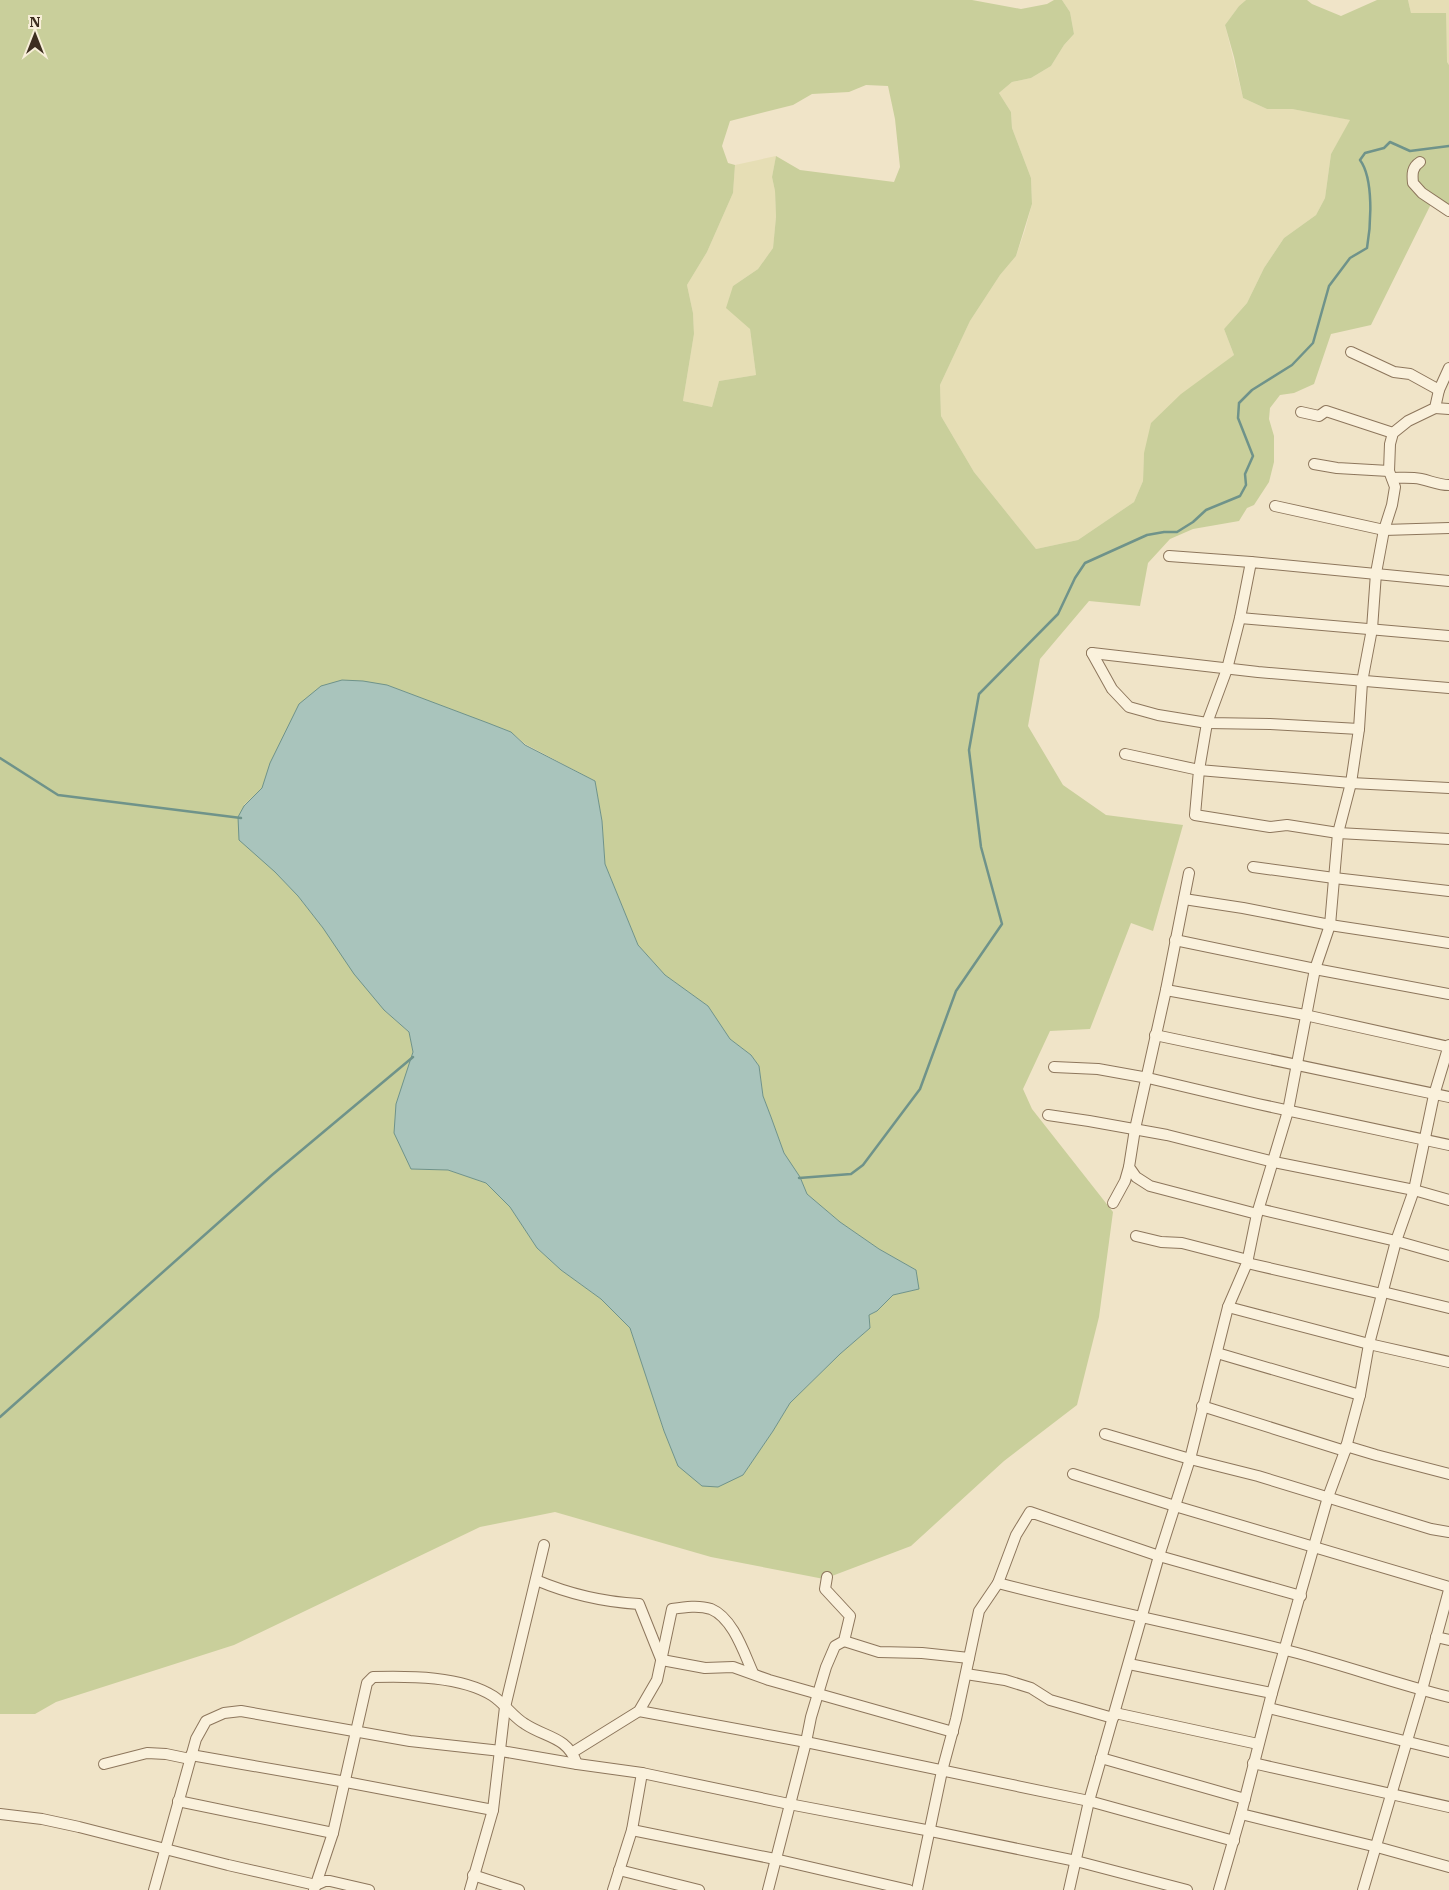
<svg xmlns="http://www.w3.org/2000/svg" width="1449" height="1890" font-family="'IBM Plex Serif',serif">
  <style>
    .farmland { fill: #e6deb5 }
    .green { fill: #c9cf9b; fill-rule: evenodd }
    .water { fill: #a9c4bc; stroke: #6f938a }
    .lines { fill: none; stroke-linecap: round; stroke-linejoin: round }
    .stream { stroke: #6f938a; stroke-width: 2.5 }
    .minor-casing { stroke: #8d765c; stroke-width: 12 }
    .minor { stroke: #faf1dc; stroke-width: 10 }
  </style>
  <rect width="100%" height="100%" fill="#f0e4c8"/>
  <g class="farmland">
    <path d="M1062 0H1246L1239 6 1225 25 1243 98 1267 109H1292L1351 120 1331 154 1325 198 1316 215 1284 238 1264 268 1247 303 1224 329 1234 355 1214 371 1144 453 1143 481 1134 502 1078 540 1036 549 974 472 941 416 940 385 970 321 1000 275 1016 256 1025 230 1032 204 1031 178 1012 128 1011 112 999 93 1012 82 1031 78 1051 66 1064 45 1074 34 1070 12Z"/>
    <path d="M1408 0H1449V65L1411 13Z"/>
    <path d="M776 156 772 177 775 191 776 217 773 248 758 269 733 286 750 329 756 375 719 381 712 407 683 401 694 334 693 313 687 285 707 252 733 193 735 165Z"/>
  </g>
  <path class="green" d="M0 0H972L1021 9 1047 4 1054 0H1062L1070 12 1074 34 1064 45 1051 66 1031 78 1012 82 999 93 1011 112 1012 128 1031 178 1032 204 1016 256 1000 275 970 321 940 385 941 416 974 472 1036 549 1078 540 1134 502 1143 481 1144 453 1151 423 1181 394 1234 355 1224 329 1247 303 1264 268 1284 238 1316 215 1325 198 1331 154 1350 120 1292 109H1267L1243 98 1234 57 1225 25 1239 6 1246 0H1307L1312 4 1341 16 1377 0H1408L1411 13H1446L1447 62 1449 65V212L1432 202 1371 325 1331 334 1314 384 1294 393 1280 395 1270 408 1269 419 1274 436V462L1269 482 1254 505 1247 508 1239 521 1193 529 1170 539 1148 563 1140 606 1089 601 1040 659 1028 726 1063 785 1106 815 1183 825 1153 931 1131 923 1090 1029 1050 1031 1023 1089 1032 1109 1113 1212 1099 1317 1077 1405 1004 1461 911 1546 824 1579 711 1557 555 1512 480 1527 234 1645 56 1702 35 1714H0ZM866 85 888 86 895 119 900 167 894 182 800 170 776 156 772 177 775 191 776 217 773 248 758 269 733 286 726 308 750 329 756 375 719 381 712 407 683 401 694 334 693 313 687 285 707 252 733 193 735 165 728 163 722 146 730 121 793 105 812 94 849 92ZM387 685 511 732 525 744 595 781 602 821 605 864 638 945 665 975 708 1006 730 1039 751 1055 759 1066 763 1096 771 1117 784 1153 800 1177 807 1194 840 1222 879 1249 916 1270 919 1289 893 1295 877 1311 869 1315 870 1328 840 1354 790 1403 773 1431 743 1475 678 1466 664 1431 630 1328 601 1299 561 1270 537 1248 510 1207 486 1183 448 1170 411 1169 408 1070 413 1052 409 1032 384 1010 323 928 298 896 275 872 244 805 262 788Z"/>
  <path class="water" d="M342 680 363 681 387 685 488 723 511 732 525 745 595 781 602 821 605 864 638 945 665 975 708 1006 730 1039 751 1055 759 1066 763 1096 771 1117 784 1153 800 1177 807 1194 840 1222 879 1249 916 1270 919 1289 893 1295 877 1311 869 1315 870 1328 840 1354 790 1403 773 1431 743 1475 718 1487 702 1486 678 1466 664 1431 630 1328 601 1299 561 1270 537 1248 510 1207 486 1183 448 1170 411 1169 394 1133 396 1104 413 1052 409 1032 384 1010 354 974 323 928 298 896 275 872 239 840 238 817 244 806 262 788 270 763 299 704 321 686Z"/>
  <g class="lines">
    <g class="stream">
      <path d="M0 758 58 795 241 818"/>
      <path d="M799 1178 851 1174 863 1165 920 1089 956 991 1002 924 981 847 969 750 979 694 1058 614 1075 578 1085 563 1147 535 1164 532H1177L1193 522 1206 510 1240 496 1246 485 1245 474 1253 456 1238 418 1239 403 1252 390 1292 365 1313 343 1329 286 1350 258 1367 248C1371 225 1374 179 1360 160L1365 153 1384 148 1390 142 1410 151 1449 146"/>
      <path d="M0 1417 272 1175 413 1057"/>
    </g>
    <defs>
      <g id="minor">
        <path d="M1420 162C1412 167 1412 174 1413 183L1422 193 1449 211"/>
        <path d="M1351 352 1394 372 1410 374 1439 390"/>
        <path d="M1435 408 1449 409"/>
        <path d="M1301 412 1319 416 1326 411 1393 433"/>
        <path d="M1314 464 1337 468 1389 471"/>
        <path d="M1392 478C1402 478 1411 477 1421 479 1431 481 1438 485 1449 485"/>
        <path d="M1275 506 1384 530 1449 528"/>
        <path d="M1169 556 1251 562"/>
        <path d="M1449 581 1251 562 1240 618 1227 669 1207 723 1199 770 1351 783 1449 788"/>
        <path d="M1240 618 1449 636"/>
        <path d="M1092 653 1258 672 1449 688"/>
        <path d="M1092 653 1112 689 1129 707 1158 715 1207 723 1270 724 1359 729"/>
        <path d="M1125 754 1199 770 1195 815 1270 827 1287 825 1338 833 1449 839"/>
        <path d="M1253 867 1334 878 1449 891"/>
        <path d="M1189 873 1166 990 1135 1129 1129 1167 1136 1177 1150 1186 1257 1214"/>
        <path d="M1184 899 1243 908 1330 925 1449 943"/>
        <path d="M1175 940 1315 969 1449 994"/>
        <path d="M1166 990 1305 1015 1449 1047"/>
        <path d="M1155 1035 1449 1097"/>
        <path d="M1054 1067 1098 1069 1148 1078 1258 1104 1449 1145"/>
        <path d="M1048 1115 1089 1121 1167 1135 1274 1162 1414 1190 1449 1200"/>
        <path d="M1113 1203 1125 1181 1129 1167"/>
        <path d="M1259 1209 1396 1241 1449 1256"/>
        <path d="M1136 1236 1161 1242 1182 1243 1248 1260"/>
        <path d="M1247 1263 1382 1294"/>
        <path d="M1383 1292 1449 1308"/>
        <path d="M1228 1307 1369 1344 1449 1362"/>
        <path d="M1217 1353 1360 1395"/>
        <path d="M1202 1406 1345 1451"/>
        <path d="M1105 1434 1190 1459 1258 1476 1431 1529 1449 1532"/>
        <path d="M1346 1446 1376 1455 1449 1474"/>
        <path d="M1073 1474 1175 1506 1449 1587"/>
        <path d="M536 1580C569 1594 603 1602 639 1604L661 1659"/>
        <path d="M998 1583C1092 1608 1188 1626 1282 1649 1338 1663 1393 1683 1449 1697"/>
        <path d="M1436 1637 1449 1640"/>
        <path d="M844 1641 879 1652 922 1653 969 1658"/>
        <path d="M662 1660 705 1668 733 1667 769 1680 953 1732"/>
        <path d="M1129 1664 1272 1693"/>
        <path d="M966 1674 1005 1680 1031 1688 1050 1700 1113 1718"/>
        <path d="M1269 1708 1449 1752"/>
        <path d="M639 1711 806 1742 1089 1801 1234 1841"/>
        <path d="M1115 1713 1258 1744"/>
        <path d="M573 1752 639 1711 657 1680 672 1609C685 1607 699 1605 711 1609 733 1618 744 1653 753 1673"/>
        <path d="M191 1755 346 1782 493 1810"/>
        <path d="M1101 1758 1245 1799"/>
        <path d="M1253 1763 1449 1807"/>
        <path d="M104 1764 147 1753 166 1754 190 1759"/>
        <path d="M178 1801 333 1833"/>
        <path d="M0 1814 42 1819 79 1827 228 1865 316 1885 325 1881H330L369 1890"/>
        <path d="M1241 1814 1377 1847 1449 1867"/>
        <path d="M632 1830 775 1859 909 1890"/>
        <path d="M619 1870 699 1890"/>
        <path d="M473 1875 519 1890"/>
        <path d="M154 1890 196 1739 206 1721 224 1713 241 1711 410 1741 501 1751 577 1764 642 1773 789 1804 931 1831 1076 1861 1187 1890"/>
        <path d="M314 1890 333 1833 367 1683 373 1677C410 1676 461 1676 493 1696 505 1704 513 1717 525 1724 546 1738 567 1736 577 1764"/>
        <path d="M470 1890 493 1810 505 1707 544 1545"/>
        <path d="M613 1890 632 1830 642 1773"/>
        <path d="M768 1890 806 1742 811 1717 826 1667 835 1646 844 1641 850 1616 825 1589 827 1577"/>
        <path d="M917 1890 942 1771 956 1719 979 1611 998 1583 1016 1535 1030 1512 1159 1556 1301 1596"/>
        <path d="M1069 1890 1089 1801 1159 1556 1190 1459 1228 1307 1247 1263 1257 1214 1288 1111 1315 969 1330 925 1338 833 1351 783 1359 729 1362 682 1372 629 1376 573 1384 530 1392 505 1395 487 1389 471 1390 444 1393 433 1408 421 1435 408 1439 390 1449 368"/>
        <path d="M1219 1890 1241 1814 1272 1693 1328 1497 1345 1451 1360 1395 1369 1344 1396 1241 1414 1190 1434 1095 1449 1045"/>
        <path d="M1363 1890 1422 1690 1449 1590"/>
      </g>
    </defs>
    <use href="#minor" class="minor-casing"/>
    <use href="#minor" class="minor"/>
  </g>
  <g transform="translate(35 35)" stroke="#f7eed8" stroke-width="4" paint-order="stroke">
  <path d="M0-4L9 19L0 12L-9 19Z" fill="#3d2e20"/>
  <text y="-8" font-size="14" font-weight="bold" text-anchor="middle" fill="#3d2e20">N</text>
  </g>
</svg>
